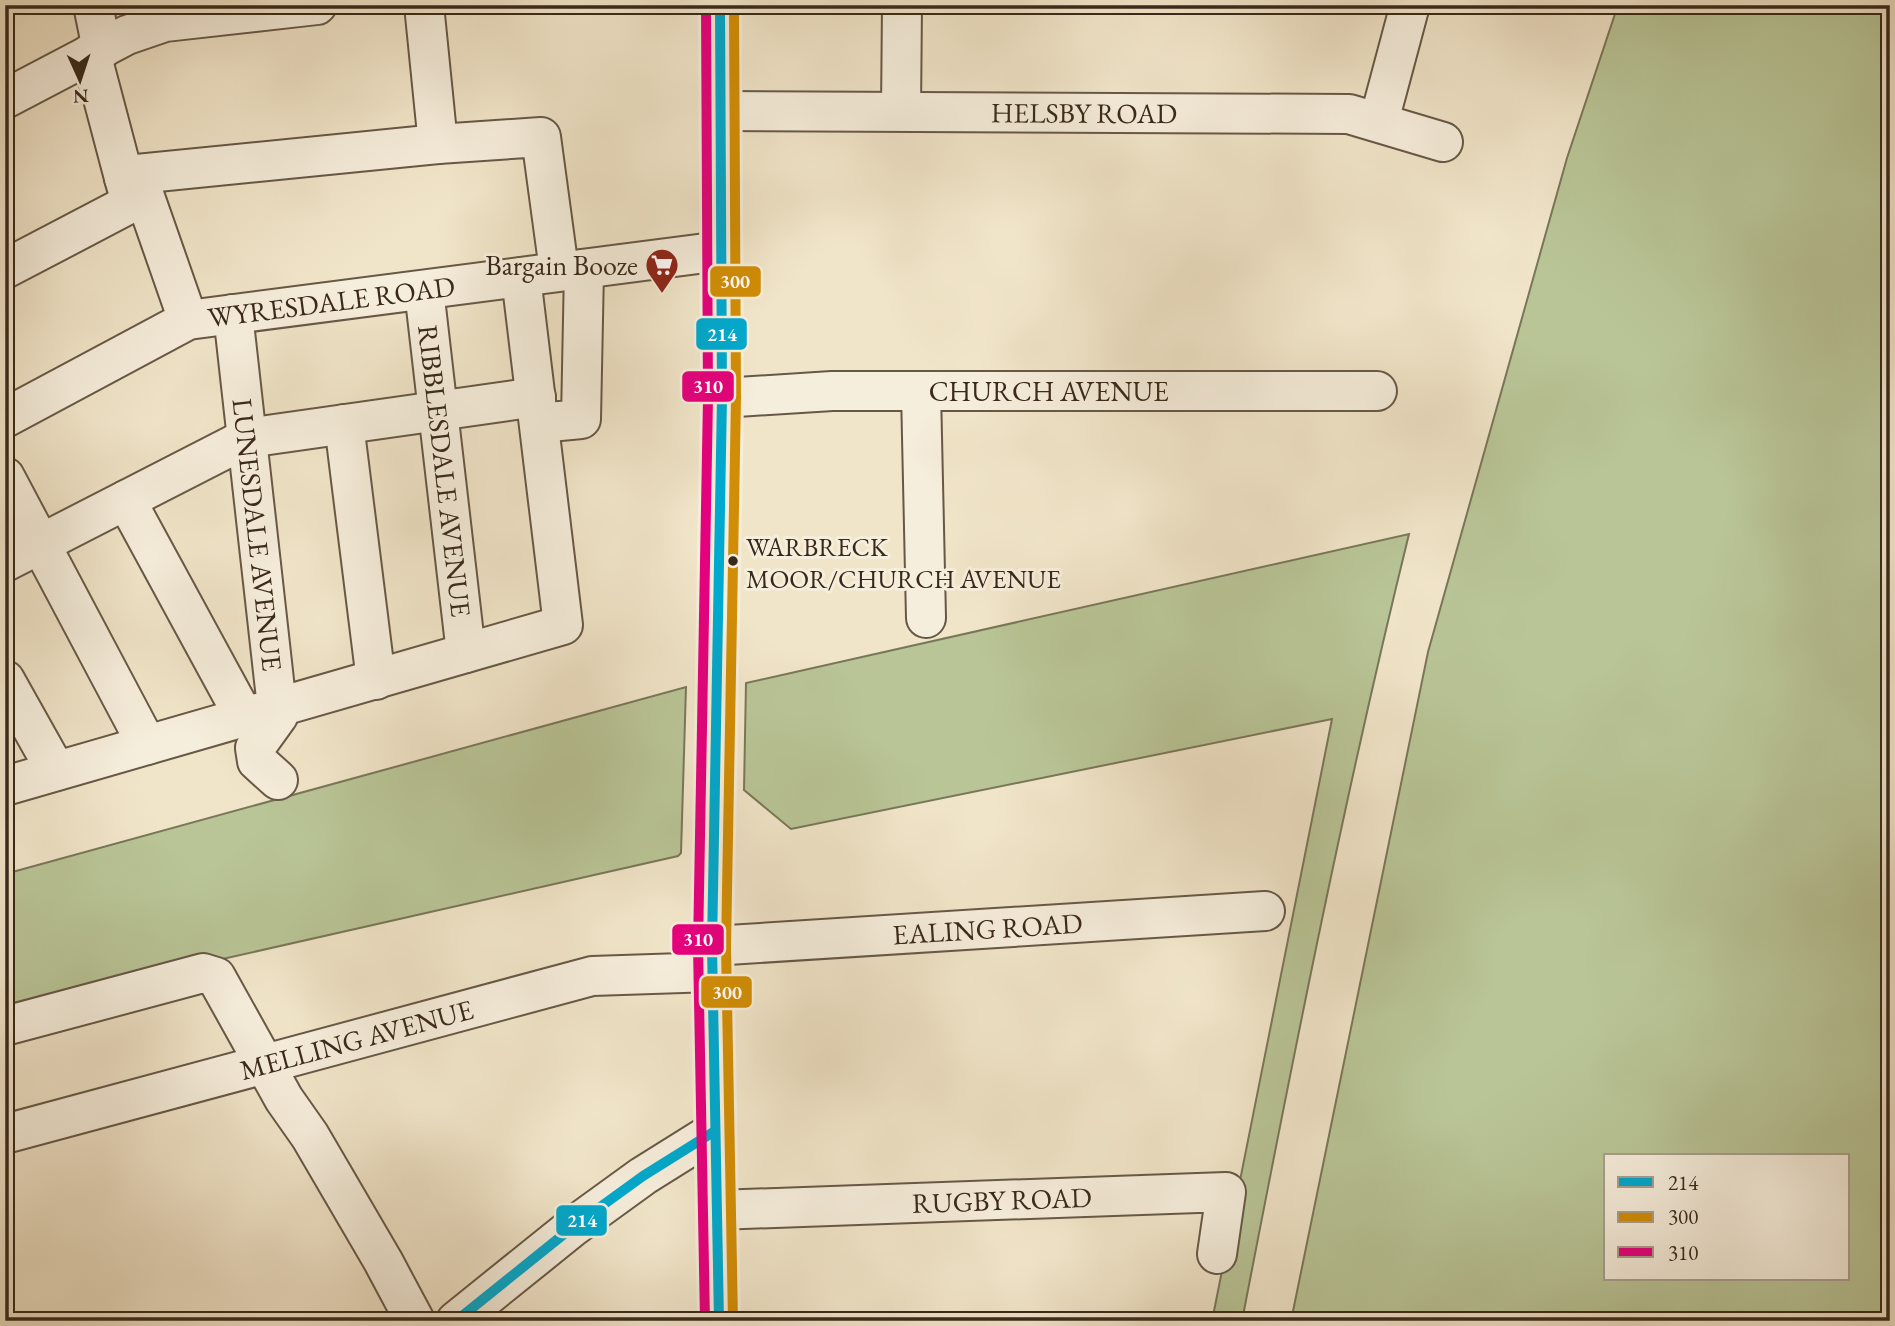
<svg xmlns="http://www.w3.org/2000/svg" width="1895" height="1326" font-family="'EB Garamond',serif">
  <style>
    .green { fill: #b9c597; stroke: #797759; stroke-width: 2; fill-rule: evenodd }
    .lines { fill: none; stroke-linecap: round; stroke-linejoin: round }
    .minor-casing { stroke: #675846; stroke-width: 42 }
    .highway-casing { stroke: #39291b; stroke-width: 42 }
    .minor { stroke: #f6eedc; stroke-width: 38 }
    .highway { stroke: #f1e5c9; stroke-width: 38 }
    .bus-1-casing { stroke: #f6eedc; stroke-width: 16 }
    .bus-2-casing { stroke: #f6eedc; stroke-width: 16 }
    .bus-3-casing { stroke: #f6eedc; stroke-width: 16 }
    .bus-1 { stroke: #00a9ce; stroke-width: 10 }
    .bus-2 { stroke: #d18d05; stroke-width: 10 }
    .bus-3 { stroke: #e5007d; stroke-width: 10 }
    .bus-dot { fill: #39291b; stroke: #f6eedc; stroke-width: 2.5 }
    .labels { text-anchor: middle; stroke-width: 6; stroke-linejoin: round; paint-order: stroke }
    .bus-label { font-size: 26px; fill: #39291b; stroke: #f6eedc; text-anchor: start }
    .street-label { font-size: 28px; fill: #39291b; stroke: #f6eedc }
    .poi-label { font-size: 28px; fill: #39291b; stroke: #f6eedc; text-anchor: end }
    .line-badge { stroke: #f6eedc; stroke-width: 2.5 }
    .badge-label { font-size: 19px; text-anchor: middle; font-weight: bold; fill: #fff }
  </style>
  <rect width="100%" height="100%" fill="#f1e5c9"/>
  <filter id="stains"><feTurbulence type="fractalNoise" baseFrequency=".00286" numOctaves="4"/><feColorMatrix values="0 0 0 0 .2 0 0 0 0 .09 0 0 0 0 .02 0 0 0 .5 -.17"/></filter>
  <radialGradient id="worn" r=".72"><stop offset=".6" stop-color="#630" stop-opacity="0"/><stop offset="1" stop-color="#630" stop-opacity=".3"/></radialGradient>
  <g class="green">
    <path d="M1618 5H1890V1321H1291L1428 652 1567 158ZM1606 1156H1848V1279H1606Z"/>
    <path d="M1409 534C1345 794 1293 1057 1242 1321H1212L1332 719 791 829 744 790 746 683Z"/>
    <path d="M686 687 681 853 678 856 218 960 5 1016V874Z"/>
  </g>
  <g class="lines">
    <defs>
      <g id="minor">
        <path d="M93 5 102 49"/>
        <path d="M424 5 438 144"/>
        <path d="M91 53 124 178"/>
        <path d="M5 99 127 35 165 22 317 5"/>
        <path id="s1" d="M720 111 1349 114 1443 142"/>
        <path d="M901 111 902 5"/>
        <path d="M1379 121 1410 5"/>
        <path d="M137 174 188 320"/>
        <path d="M5 269 131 203 124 178 137 174 438 144 541 137 559 270"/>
        <path id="s2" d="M424 290 466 653"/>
        <path id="s3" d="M233 314 278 716 255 748 257 761 278 780"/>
        <path d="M921 391 926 618"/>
        <path id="s4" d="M722 398 832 391H1377"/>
        <path id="s5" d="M5 418 188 320 721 251"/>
        <path d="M539 423 581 419 584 269"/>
        <path d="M344 424 376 680"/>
        <path d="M5 477 147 745"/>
        <path d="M126 500 244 717"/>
        <path d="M5 562 247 438 536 397"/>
        <path d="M5 680 56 771"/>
        <path d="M5 786 563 625 521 277"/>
        <path id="s6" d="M712 946 1265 911"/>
        <path d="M5 1026 203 973 216 977 284 1099 310 1136 383 1261 415 1321"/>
        <path id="s7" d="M5 1134 592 976 713 972"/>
        <path id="s8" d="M717 1210 1226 1192 1217 1254"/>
        <path d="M456 1321 574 1226 643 1176 715 1131"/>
      </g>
      <path id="highway" d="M719 1321 712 946 722 398 720 5"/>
    </defs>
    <use href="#minor" class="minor-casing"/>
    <use href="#highway" class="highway-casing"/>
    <use href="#minor" class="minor"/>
    <use href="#highway" class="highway"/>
    <defs>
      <g id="bus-1">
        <path d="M456 1321 574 1226 643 1176 715 1131"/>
        <path d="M719 1321 712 946 722 398 720 5"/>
      </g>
      <path id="bus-2" d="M733 1321 726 946 736 398 734 5"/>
      <path id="bus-3" d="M705 1321 698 946 708 398 706 5"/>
    </defs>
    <use href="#bus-1" class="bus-1-casing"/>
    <use href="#bus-2" class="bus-2-casing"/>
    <use href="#bus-3" class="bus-3-casing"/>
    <use href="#bus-1" class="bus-1"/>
    <use href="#bus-2" class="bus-2"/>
    <use href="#bus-3" class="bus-3"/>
  </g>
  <defs>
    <symbol id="supermarket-pin" viewBox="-11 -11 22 30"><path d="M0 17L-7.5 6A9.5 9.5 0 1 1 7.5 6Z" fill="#8f2418" stroke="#f6eedc"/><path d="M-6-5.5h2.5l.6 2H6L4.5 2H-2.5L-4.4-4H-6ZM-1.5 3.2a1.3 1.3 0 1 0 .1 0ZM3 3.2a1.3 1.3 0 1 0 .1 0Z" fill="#fff"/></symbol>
  </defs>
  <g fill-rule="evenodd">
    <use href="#supermarket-pin" x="643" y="246" width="38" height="52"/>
  </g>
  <circle class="bus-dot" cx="733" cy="561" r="6"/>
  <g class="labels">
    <g class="bus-label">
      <text x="746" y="556">WARBRECK<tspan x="746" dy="32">MOOR/CHURCH AVENUE</tspan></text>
    </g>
    <g class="street-label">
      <text dy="10" stroke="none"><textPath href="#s1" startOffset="364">HELSBY ROAD</textPath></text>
      <text dy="10" stroke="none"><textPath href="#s5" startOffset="352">WYRESDALE ROAD</textPath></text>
      <text dy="10" stroke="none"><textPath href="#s4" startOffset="327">CHURCH AVENUE</textPath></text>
      <text dy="10" stroke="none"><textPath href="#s2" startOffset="182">RIBBLESDALE AVENUE</textPath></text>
      <text dy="10" stroke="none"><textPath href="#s3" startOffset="222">LUNESDALE AVENUE</textPath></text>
      <text dy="10" stroke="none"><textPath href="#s6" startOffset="276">EALING ROAD</textPath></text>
      <text dy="10" stroke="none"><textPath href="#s7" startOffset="364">MELLING AVENUE</textPath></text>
      <text dy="10" stroke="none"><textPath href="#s8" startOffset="285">RUGBY ROAD</textPath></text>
    </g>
    <g class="poi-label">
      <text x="638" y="275">Bargain Booze</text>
    </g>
  </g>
  <g class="line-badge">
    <rect x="709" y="265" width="53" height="33" rx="7" fill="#d18d05"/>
    <rect x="695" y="317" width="53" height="34" rx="7" fill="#00a9ce"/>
    <rect x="681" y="370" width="54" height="33" rx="7" fill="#e5007d"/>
    <rect x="671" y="923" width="54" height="33" rx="7" fill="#e5007d"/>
    <rect x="700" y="975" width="53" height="34" rx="7" fill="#d18d05"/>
    <rect x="555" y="1204" width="53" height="33" rx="7" fill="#00a9ce"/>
  </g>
  <g class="badge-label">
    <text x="735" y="288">300</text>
    <text x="722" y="341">214</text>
    <text x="708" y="393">310</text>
    <text x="698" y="946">310</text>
    <text x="727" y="999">300</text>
    <text x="582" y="1227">214</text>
  </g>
  <rect width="1895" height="1326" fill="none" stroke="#f1e5c9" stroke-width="28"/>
  <rect x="7" y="7" width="1881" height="1312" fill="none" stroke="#39291b" stroke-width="3.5"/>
  <rect x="14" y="14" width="1867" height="1298" fill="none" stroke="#39291b" stroke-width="2"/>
  <rect x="1604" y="1154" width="245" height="126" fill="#f6eedc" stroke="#aa9f8f" stroke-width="2"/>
  <rect x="1618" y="1177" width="35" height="10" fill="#00a9ce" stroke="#aa9f8f" stroke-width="2"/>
  <text x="1668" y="1190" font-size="21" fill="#39291b">214</text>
  <rect x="1618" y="1212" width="35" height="10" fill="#d18d05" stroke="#aa9f8f" stroke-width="2"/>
  <text x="1668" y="1224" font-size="21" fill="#39291b">300</text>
  <rect x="1618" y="1247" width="35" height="10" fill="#e5007d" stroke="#aa9f8f" stroke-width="2"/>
  <text x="1668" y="1260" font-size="21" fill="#39291b">310</text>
  <g transform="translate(80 80) rotate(177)" stroke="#f6eedc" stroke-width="5" paint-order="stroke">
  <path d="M0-5L12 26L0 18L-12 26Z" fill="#39291b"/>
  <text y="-10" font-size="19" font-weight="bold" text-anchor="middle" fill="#39291b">N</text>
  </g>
  <rect width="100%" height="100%" filter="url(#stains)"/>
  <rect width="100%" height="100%" fill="url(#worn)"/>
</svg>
